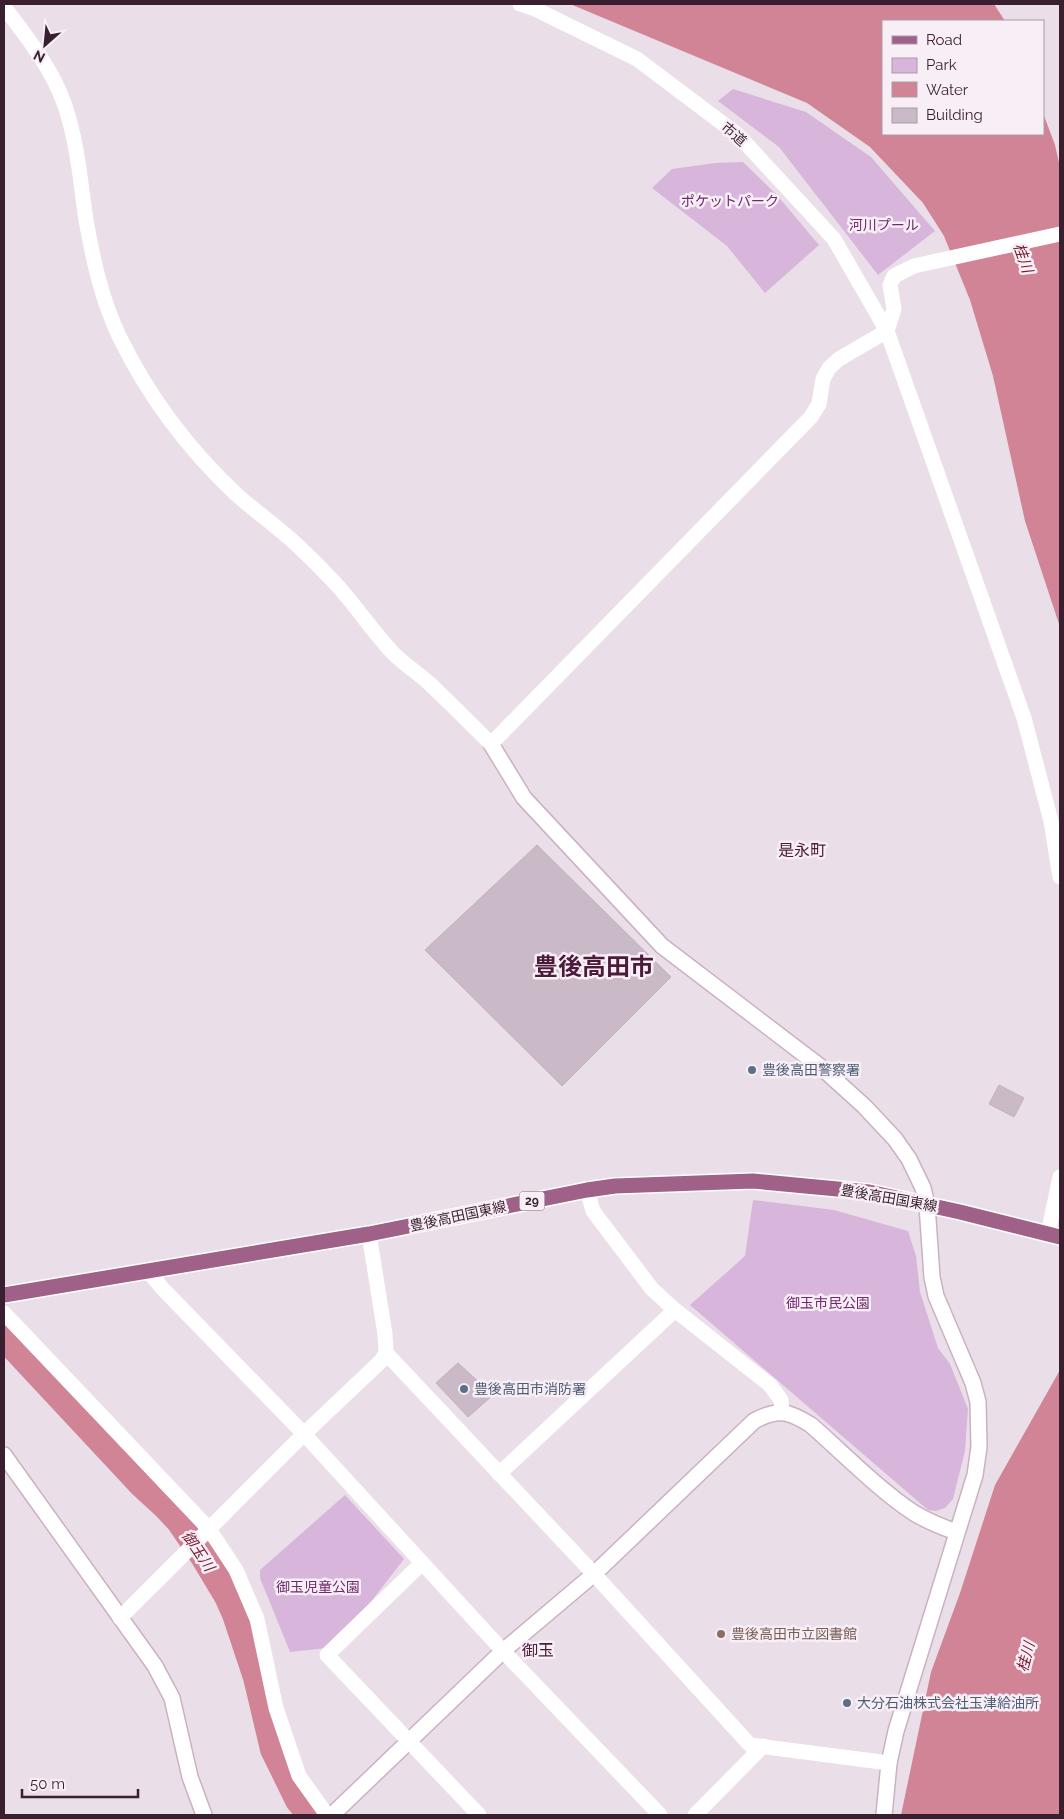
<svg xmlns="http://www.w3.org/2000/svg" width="1064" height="1819" font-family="Raleway,'Noto Sans JP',sans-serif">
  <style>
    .green { fill: #d8b6dc }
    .water { fill: #d18495 }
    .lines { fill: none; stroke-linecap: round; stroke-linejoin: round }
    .river { stroke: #d18495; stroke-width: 28 }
    .building { fill: #cabac7; stroke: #c3b0bf }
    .secondary-casing { stroke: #cab1c3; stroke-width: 18 }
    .primary-casing { stroke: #fff; stroke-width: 18 }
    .street { stroke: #fff; stroke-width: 15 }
    .secondary { stroke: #fff; stroke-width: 15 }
    .primary { stroke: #a06189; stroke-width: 15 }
    .service-dot { fill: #5c6f8a; stroke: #f7eef6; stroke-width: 2 }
    .education-dot { fill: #8d6e63; stroke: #f7eef6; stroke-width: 2 }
    .labels { text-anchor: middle; stroke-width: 5; stroke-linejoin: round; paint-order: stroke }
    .shield { fill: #f7eef6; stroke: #725d6b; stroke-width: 1 }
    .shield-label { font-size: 12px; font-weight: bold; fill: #391f30 }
    .street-label { font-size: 14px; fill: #391f30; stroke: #f7eef6 }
    .park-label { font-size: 14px; fill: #712970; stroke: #f7eef6 }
    .service-label { font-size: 14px; fill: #4e5e75; stroke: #f7eef6; text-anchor: start }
    .education-label { font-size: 14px; fill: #785e54; stroke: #f7eef6; text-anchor: start }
    .water-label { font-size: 15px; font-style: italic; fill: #76192d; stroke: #f7eef6 }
    .quarter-label { font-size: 16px; fill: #4b1b39; stroke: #f7eef6 }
    .town-label { font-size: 24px; font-weight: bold; fill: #4b1b39; stroke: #f7eef6 }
  </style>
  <rect width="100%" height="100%" fill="#eadee8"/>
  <g class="green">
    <path d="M733 89 806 112 871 157 935 231 878 275 779 147 718 101Z"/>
    <path d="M743 162 776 194 819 245 765 293 727 246 652 188 672 169 715 163Z"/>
    <path d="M753 1200 834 1210 908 1231 916 1256 920 1292 938 1348 950 1364 968 1409 965 1451 953 1499 945 1508 936 1511 928 1510 690 1305 745 1256Z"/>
    <path d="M345 1495 404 1559 336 1647 290 1652 260 1578V1570Z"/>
  </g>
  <g class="water">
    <path d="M570 4H994L1005 21H883V134H1043V113L1055 145 1060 167V627L1025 521 993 376 970 300 944 236 923 203 870 147 807 103Z"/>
    <path d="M1060 1370V1815H901L931 1672 960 1593 995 1485Z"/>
  </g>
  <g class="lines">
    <path class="river" d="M4 1336 142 1484 167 1507 180 1521 204 1556 228 1596 236 1614 257 1677 274 1749 299 1800 312 1815"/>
  </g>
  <g class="building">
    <path d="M537 845 671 977 562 1086 425 950Z"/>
    <path d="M999 1085 1024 1098 1014 1117 989 1104Z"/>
    <path d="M458 1363 493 1395 468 1417 436 1383Z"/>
  </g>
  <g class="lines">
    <defs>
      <g id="secondary">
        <path d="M491 744 524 798 662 946 822 1068 864 1106 895 1139 909 1159 923 1188 927 1205 932 1277 936 1296 973 1383 978 1402 979 1447 975 1475 896 1731 889 1763 884 1815"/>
        <path d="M4 1455 155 1666 172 1698 190 1777 204 1815"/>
        <path d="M332 1815 503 1651 594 1574 754 1421C778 1408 789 1411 811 1425 843 1453 879 1490 914 1513 927 1521 942 1527 956 1532"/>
      </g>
      <path id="primary" d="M4 1295 369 1234 587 1190 615 1186 753 1181 869 1192 960 1212 1060 1237"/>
    </defs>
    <use href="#secondary" class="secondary-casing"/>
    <use href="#primary" class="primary-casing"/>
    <g class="street">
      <path d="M520 4 535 9 637 59 738 135 834 239 887 331 1024 718 1051 821 1060 877"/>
      <path d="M4 7C27 37 51 67 64 103 78 143 80 180 86 220 93 260 102 301 120 338 149 397 189 450 237 495 256 512 278 527 297 545 310 557 323 570 336 584 356 606 373 632 394 654 405 665 418 673 429 683 450 703 471 724 491 744L811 417 819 404 823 379 829 368 839 359 887 331 894 309 890 285 894 276 914 266 1060 234"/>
      <path d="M587 1190 593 1211 652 1289 675 1310 770 1385 781 1400 782 1412"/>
      <path d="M1048 1234 1060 1177"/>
      <path d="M149 1272 162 1288 304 1434 503 1651 660 1815"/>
      <path d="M4 1313 209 1529 236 1570 257 1619 276 1708 299 1776 327 1815"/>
      <path d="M386 1353 594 1574 750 1745 889 1763"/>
      <path d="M499 1474 675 1310"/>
      <path d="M421 1564 327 1655 479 1815"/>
      <path d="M120 1618 304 1434 381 1361 386 1353 385 1334 369 1234"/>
      <path d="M695 1815 763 1746"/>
    </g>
    <use href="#secondary" class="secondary"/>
    <use href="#primary" class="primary"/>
  </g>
  <g class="service-dot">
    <circle cx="752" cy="1070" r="5"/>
    <circle cx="464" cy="1389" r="5"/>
    <circle cx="847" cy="1703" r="5"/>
  </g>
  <circle class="education-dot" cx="721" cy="1634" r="5"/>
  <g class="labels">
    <rect class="shield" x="519.5" y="1191.5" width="25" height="19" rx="4"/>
    <g class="shield-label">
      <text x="532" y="1205">29</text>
    </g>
    <g class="street-label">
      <text transform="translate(734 134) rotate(41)" y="5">市道</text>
      <text transform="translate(889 1198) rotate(10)" y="5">豊後高田国東線</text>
      <text transform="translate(458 1216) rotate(-12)" y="5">豊後高田国東線</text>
    </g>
    <g class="park-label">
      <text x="730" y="206">ポケットパーク</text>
      <text x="884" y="230">河川プール</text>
      <text x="828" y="1308">御玉市民公園</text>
      <text x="318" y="1592">御玉児童公園</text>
    </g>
    <g class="service-label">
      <text x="762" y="1075">豊後高田警察署</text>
      <text x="474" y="1394">豊後高田市消防署</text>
      <text x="857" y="1708">大分石油株式会社玉津給油所</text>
    </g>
    <g class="education-label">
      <text x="731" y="1639">豊後高田市立図書館</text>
    </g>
    <g class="water-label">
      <text transform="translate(1023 258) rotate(70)" y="5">桂川</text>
      <text transform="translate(198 1551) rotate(56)" y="5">御玉川</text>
      <text transform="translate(1026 1657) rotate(-75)" y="5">桂川</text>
    </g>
    <g class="quarter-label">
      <text x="802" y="856">是永町</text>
      <text x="538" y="1656">御玉</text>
    </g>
    <g class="town-label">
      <text x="594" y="975">豊後高田市</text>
    </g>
  </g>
  <rect width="1064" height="1819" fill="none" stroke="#391f30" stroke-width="10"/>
  <rect x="882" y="20" width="162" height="115" fill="#f7eef6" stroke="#ab9ba7"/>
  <rect x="892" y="36" width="25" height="8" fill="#a06189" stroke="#ab9ba7"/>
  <text x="926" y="45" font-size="15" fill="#391f30">Road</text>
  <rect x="892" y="58" width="25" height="15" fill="#d8b6dc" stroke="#ab9ba7"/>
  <text x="926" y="70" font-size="15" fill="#391f30">Park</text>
  <rect x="892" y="82" width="25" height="15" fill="#d18495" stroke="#ab9ba7"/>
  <text x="926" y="95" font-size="15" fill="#391f30">Water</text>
  <rect x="892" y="108" width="25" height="15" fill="#cabac7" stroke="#ab9ba7"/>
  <text x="926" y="120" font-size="15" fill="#391f30">Building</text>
  <g transform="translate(45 45) rotate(207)" stroke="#f7eef6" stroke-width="4" paint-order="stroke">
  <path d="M0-4L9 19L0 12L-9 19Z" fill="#391f30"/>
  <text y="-8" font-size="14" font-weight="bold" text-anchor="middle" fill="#391f30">N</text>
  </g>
  <path d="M22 1789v8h116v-8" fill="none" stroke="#391f30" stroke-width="2.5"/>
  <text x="30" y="1789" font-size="15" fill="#391f30" stroke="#f7eef6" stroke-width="4" paint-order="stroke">50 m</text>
</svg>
